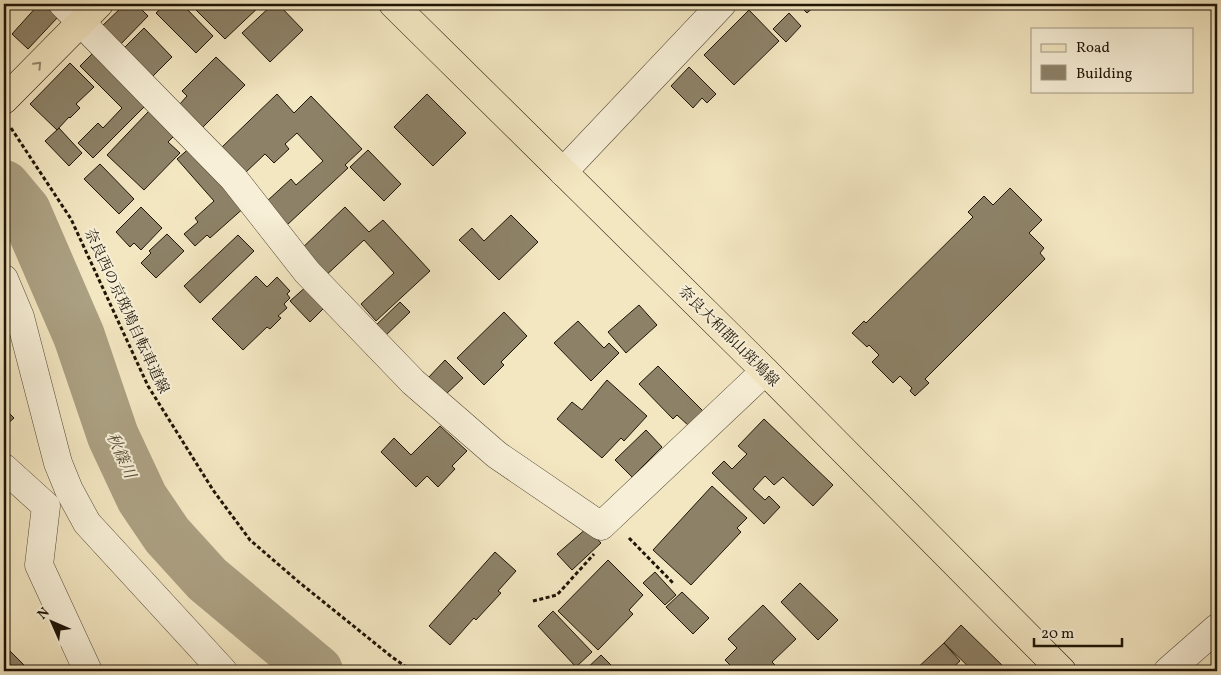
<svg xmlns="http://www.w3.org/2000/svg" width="1221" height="675" font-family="Vollkorn,'Noto Serif JP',serif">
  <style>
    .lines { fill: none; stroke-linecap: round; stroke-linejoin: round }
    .river { stroke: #aba082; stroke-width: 52 }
    .building { fill: #8d8268; stroke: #1f1507 }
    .minor-casing { stroke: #544a36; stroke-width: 29 }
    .major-casing { stroke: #1f1507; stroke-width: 29 }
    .path { stroke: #1f1507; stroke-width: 3; stroke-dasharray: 4 2.5; stroke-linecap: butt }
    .minor { stroke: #f7efd7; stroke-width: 28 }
    .major { stroke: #f3e7c2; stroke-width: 28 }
    .oneway { stroke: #94886e }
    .labels { text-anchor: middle; stroke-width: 4; stroke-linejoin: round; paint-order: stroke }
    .street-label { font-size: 15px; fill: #1f1507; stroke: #f7efd7 }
    .water-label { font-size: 16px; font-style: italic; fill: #574d38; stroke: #f7efd7 }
  </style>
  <rect width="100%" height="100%" fill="#f3e7c2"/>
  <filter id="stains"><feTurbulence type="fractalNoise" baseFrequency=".004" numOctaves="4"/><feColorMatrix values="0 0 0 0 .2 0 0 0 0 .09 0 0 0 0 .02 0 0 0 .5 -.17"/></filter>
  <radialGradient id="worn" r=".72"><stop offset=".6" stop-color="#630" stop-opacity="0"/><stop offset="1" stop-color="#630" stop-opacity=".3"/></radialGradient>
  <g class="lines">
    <path class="river" d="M4 186 25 211 79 336 113 436 142 498 167 535 207 579 317 671"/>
  </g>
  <g class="building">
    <path d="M39 4H43L58 17 28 49 12 34Z"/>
    <path d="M125 4H136L148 16 118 47 100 28Z"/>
    <path d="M166 4H182L213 36 196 53 156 13Z"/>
    <path d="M203 4H262L225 39 196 10Z"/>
    <path d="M273 4H278L303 30 270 62 242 33Z"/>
    <path d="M798 4H817L807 13Z"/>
    <path d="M749 10 779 41 734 85 704 55Z"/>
    <path d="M789 13 801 26 786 42 773 29Z"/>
    <path d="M144 28 172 57 150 79 122 50Z"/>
    <path d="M96 50 148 103 93 158 78 143 98 123 103 128 122 108 80 66Z"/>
    <path d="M216 57 245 85 203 127 180 104 187 96 182 91Z"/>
    <path d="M70 63 94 87 76 104 80 108 70 118 69 117 57 130 30 104Z"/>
    <path d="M689 67 716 94 707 103 702 98 693 108 671 86Z"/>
    <path d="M277 94 294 113 311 96 362 149 345 165 348 168 287 225 266 202 291 179 296 185 323 161 297 133 285 144 289 149 274 163 265 154 245 173 221 148Z"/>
    <path d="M427 94 466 133 433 166 394 127Z"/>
    <path d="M149 111 175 135 168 142 180 153 144 190 107 155Z"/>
    <path d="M59 128 82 153 69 166 45 141Z"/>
    <path d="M192 146 246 206 210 238 207 235 195 246 184 234 198 222 195 218 214 201 177 159Z"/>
    <path d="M368 150 401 184 384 201 350 167Z"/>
    <path d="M100 164 134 199 119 214 84 179Z"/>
    <path d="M1010 188 1042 220 1029 233 1044 248 1040 253 1045 259 925 379 929 383 915 396 910 391 912 388 900 376 893 383 872 362 879 355 869 345 867 347 852 333 864 321 866 323 973 217 968 212 984 196 993 205Z"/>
    <path d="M141 207 162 228 141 250 134 243 130 247 116 232Z"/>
    <path d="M345 207 369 232 383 220 430 271 376 321 361 304 394 273 364 240 322 279 298 252Z"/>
    <path d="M511 215 538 242 499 280 459 240 472 228 484 241Z"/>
    <path d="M167 234 184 251 156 278 141 263 151 253 149 251Z"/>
    <path d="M238 235 254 251 200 303 184 286Z"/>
    <path d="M256 276 267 287 277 277 290 291 287 294 290 298 284 304 287 308 278 316 281 318 270 329 267 327 243 350 212 319Z"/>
    <path d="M308 285 327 305 310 322 290 301Z"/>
    <path d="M400 302 410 312 383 338 373 328Z"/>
    <path d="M639 305 657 325 626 353 608 332Z"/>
    <path d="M504 312 527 336 501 362 504 365 484 385 457 358Z"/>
    <path d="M4 319 15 330 4 342Z"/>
    <path d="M578 321 604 348 609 343 619 353 591 381 554 343Z"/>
    <path d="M445 360 463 378 444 396 427 379Z"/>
    <path d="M658 366 704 412 689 426 677 415 673 419 639 384Z"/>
    <path d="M607 380 647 416 624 441 621 438 602 458 557 419 572 402 582 410Z"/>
    <path d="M4 408 14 418 4 427Z"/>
    <path d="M764 419 833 485 813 506 783 477 774 485 765 476 753 489 765 500 769 496 780 507 764 524 712 473 724 461 732 469 747 454 738 446Z"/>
    <path d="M440 426 467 451 452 466 455 469 438 487 427 476 416 487 381 452 394 438 411 455Z"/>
    <path d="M646 430 662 447 632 477 615 460Z"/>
    <path d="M712 486 747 518 737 528 741 532 691 585 653 550Z"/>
    <path d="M587 528 601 543 572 570 557 554Z"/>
    <path d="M495 552 516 571 498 591 501 593 476 620 474 618 450 645 429 626Z"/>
    <path d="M608 560 643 595 629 610 633 614 598 650 558 611Z"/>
    <path d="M655 572 676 595 665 605 643 583Z"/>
    <path d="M800 583 838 620 818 640 781 602Z"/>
    <path d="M682 592 709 618 693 634 666 607Z"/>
    <path d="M763 605 796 639 772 662 777 667 773 671H736L725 660 737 648 728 639Z"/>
    <path d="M553 611 592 652 576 667 538 626Z"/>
    <path d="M961 625 1008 671H973L944 643Z"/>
    <path d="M944 643 960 661 949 671H914Z"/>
    <path d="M9 650 30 671H4V655Z"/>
    <path d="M601 655 617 671H584Z"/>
  </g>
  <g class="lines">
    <defs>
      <g id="minor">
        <path d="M63 4 234 179 307 272 413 382 497 455 601 526 765 371"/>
        <path d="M563 172 722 4"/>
        <path d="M4 279 20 317 58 463 69 490 87 523 223 671"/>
        <path d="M4 468 46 506 39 565 88 671"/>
        <path d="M1168 671 1217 628"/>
      </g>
      <g id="major">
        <path d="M393 4 765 371 1062 671"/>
        <path d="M4 100 99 4"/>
      </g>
    </defs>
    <use href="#minor" class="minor-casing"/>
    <use href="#major" class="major-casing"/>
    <g class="path">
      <path d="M11 128 71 219 148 386 213 490 250 540 300 583 392 657 412 671"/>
      <path d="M629 538 674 584"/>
      <path d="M533 601 557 595 594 554"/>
    </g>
    <use href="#minor" class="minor"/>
    <use href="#major" class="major"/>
  </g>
  <defs><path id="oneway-chevron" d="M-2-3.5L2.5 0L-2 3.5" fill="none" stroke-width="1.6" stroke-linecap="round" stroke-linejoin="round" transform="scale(1.25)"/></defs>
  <use class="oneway" href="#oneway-chevron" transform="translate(38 65) rotate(-46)"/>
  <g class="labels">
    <g class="street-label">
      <text transform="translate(127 311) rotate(65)" y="5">奈良西の京斑鳩自転車道線</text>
      <text transform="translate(729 336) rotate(45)" y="5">奈良大和郡山斑鳩線</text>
    </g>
    <g class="water-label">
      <text transform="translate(122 455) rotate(66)" y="6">秋篠川</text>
    </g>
  </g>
  <rect width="1221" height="675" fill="none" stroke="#f3e7c2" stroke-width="20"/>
  <rect x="5" y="5" width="1211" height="665" fill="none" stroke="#1f1507" stroke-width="2.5"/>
  <rect x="10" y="10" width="1201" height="655" fill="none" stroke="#1f1507"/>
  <rect x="1031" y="28" width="162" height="65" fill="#f7efd7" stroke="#a19884"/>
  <rect x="1041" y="44" width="25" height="8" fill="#f3e7c2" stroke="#a19884"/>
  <text x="1076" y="52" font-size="15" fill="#1f1507">Road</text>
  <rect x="1041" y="65" width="25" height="15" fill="#8d8268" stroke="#a19884"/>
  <text x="1076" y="78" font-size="15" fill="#1f1507">Building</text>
  <g transform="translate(52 622) rotate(315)" stroke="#f7efd7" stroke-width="4" paint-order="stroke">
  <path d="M0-4L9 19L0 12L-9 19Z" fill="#1f1507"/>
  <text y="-8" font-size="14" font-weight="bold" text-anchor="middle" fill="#1f1507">N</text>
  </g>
  <path d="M1034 638v8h88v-8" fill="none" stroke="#1f1507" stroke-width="2.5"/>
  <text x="1041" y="638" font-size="15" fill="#1f1507" stroke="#f7efd7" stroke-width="4" paint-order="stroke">20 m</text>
  <rect width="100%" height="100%" filter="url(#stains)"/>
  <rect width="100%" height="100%" fill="url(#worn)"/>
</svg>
